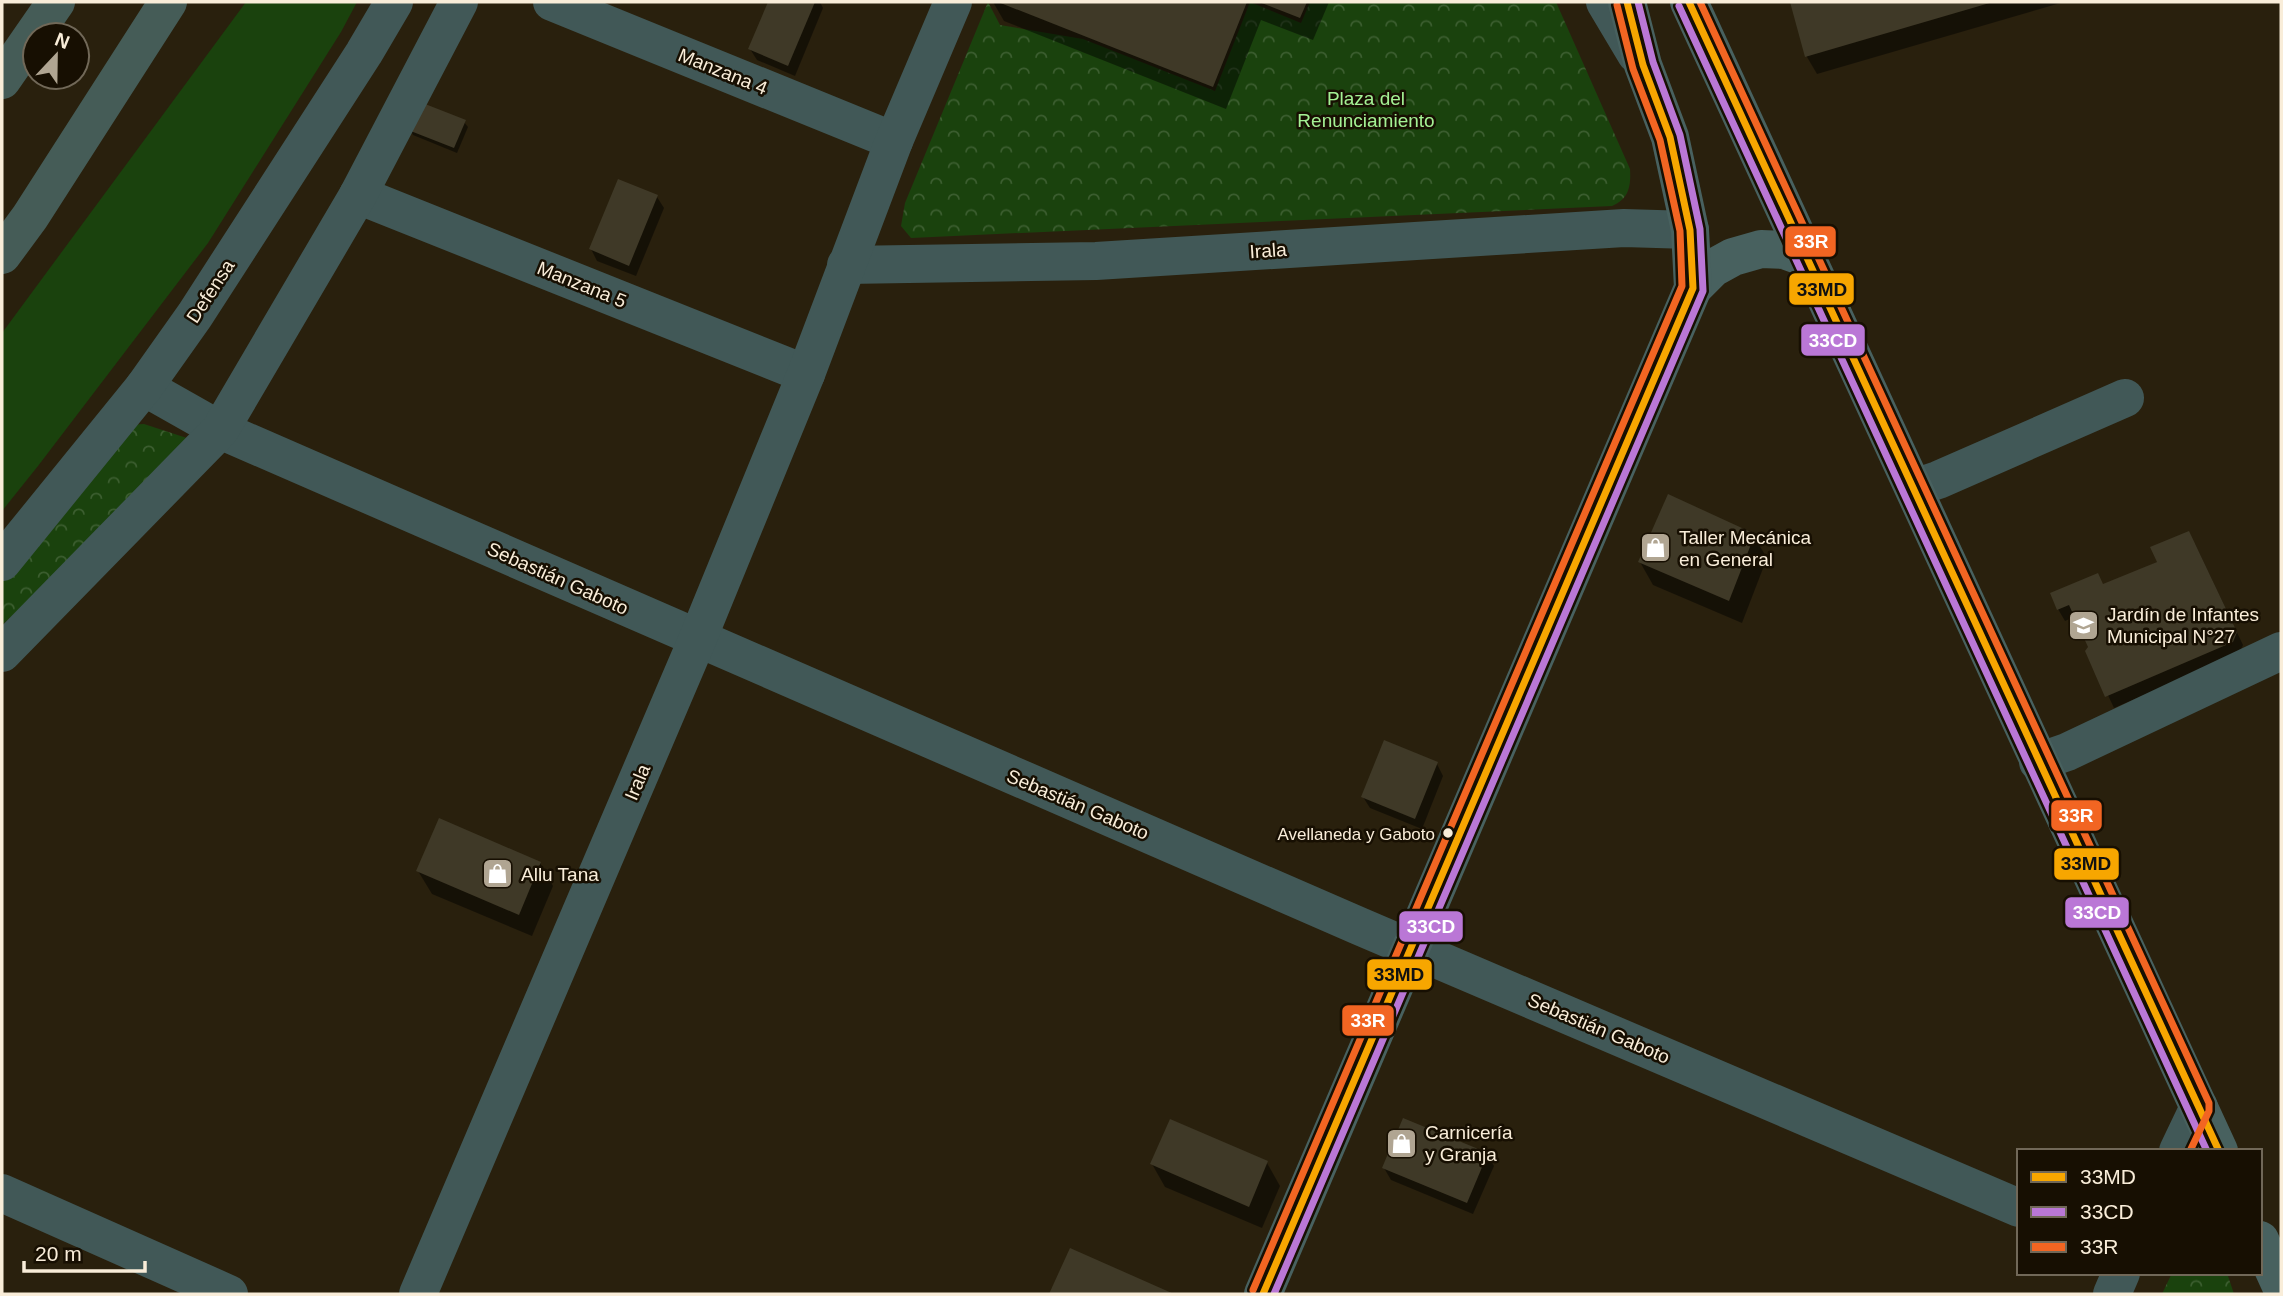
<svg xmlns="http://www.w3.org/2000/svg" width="2283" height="1296" font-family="Arial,sans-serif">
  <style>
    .grass { fill: #1a420d }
    .park { fill: url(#park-crowns) }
    .shadow { fill: #0007 }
    .building { fill: #3f3927 }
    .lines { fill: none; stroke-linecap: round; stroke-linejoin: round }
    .minor { stroke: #415857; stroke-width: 38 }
    .major { stroke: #48615f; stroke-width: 38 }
    .highway { stroke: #455c57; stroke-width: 38 }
    .bus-1-casing { stroke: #170f02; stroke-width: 12 }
    .bus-2-casing { stroke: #170f02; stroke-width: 12 }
    .bus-3-casing { stroke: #170f02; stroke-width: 12 }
    .bus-1 { stroke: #f7a600; stroke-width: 7 }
    .bus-2 { stroke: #ba77d6; stroke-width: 7 }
    .bus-3 { stroke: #f26522; stroke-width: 7 }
    .bus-dot { fill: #f9edd9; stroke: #170f02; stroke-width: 2.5 }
    .labels { text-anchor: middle; stroke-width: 5; stroke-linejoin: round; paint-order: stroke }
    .bus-label { font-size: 17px; fill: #f9edd9; stroke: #170f02; text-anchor: end }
    .street-label { font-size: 19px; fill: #f9edd9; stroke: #170f02 }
    .park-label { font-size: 19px; fill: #a4f194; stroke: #170f02 }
    .poi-label { font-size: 19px; fill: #f9edd9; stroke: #170f02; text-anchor: start }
    .line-badge { stroke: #170f02; stroke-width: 2.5 }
    .badge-label { font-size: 19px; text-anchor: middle; font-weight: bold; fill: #fff }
    .pale-badge-label { font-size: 19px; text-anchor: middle; font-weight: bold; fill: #111 }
  </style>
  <defs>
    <pattern id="park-crowns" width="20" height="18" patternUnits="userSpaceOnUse" patternTransform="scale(1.75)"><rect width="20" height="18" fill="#1a420d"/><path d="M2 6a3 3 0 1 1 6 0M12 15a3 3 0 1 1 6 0" fill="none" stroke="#3c5e30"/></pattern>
  </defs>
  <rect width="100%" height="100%" fill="#29200d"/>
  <path class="grass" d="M246 2H357L341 32 208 243 38 466 2 511V333Z"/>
  <g class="park">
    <path d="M988 2 1000 25 1083 39 1215 91 1250 2 1301 23 1310 2H1556L1630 169C1631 186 1629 199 1612 206L911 238 901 226 905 203Z"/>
    <path d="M144 424 199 442 2 625V578L128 425Z"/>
    <path d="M2172 1273H2227L2234 1294H2162Z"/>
  </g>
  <g class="shadow">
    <path d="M769 2H820L823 8 795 76 757 60 750 49Z"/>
    <path d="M993 2H1329L1313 40 1261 20 1226 109 1004 21Z"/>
    <path d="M1792 2H2064L1817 74 1807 57Z"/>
    <path d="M464 122 468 127 457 153 413 135 410 129Z"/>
    <path d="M657 197 664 208 636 276 597 261 591 249Z"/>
    <path d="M1753 535 1767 558 1742 623 1653 585 1640 562Z"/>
    <path d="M2195 544 2243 645 2239 654 2114 708 2087 651 2090 647 2076 616 2065 621 2058 609Z"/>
    <path d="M1437 764 1443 776 1422 829 1370 808 1363 797Z"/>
    <path d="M540 863 553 886 532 936 432 894 418 871Z"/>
    <path d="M1487 1154 1494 1166 1473 1214 1391 1180 1384 1168Z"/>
    <path d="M1267 1163 1280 1186 1262 1228 1165 1187 1152 1164Z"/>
    <path d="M1070 1250 1169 1294H1051Z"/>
  </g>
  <g class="building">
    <path d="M768 2H815L788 66 748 49Z"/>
    <path d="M998 2H1247L1213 87Z"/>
    <path d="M1259 2H1307L1300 18Z"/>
    <path d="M1790 2H1993L1805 57Z"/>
    <path d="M420 102 466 120 454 148 408 130Z"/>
    <path d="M618 179 658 195 629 266 589 249Z"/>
    <path d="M1668 494 1755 534 1729 601 1638 562Z"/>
    <path d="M2189 531 2237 632 2233 642 2105 697 2085 651 2088 647 2069 605 2057 610 2050 593 2098 573 2103 584 2157 562 2150 547Z"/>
    <path d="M1384 740 1438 762 1415 819 1361 797Z"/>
    <path d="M439 818 541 862 519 915 416 871Z"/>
    <path d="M1403 1118 1488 1153 1467 1203 1382 1168Z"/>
    <path d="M1170 1119 1268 1161 1249 1207 1150 1164Z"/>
    <path d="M1070 1248 1174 1294H1049Z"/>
  </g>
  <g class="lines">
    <g class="minor">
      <path d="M552 2 894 141"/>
      <path d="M1605 2 1636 54"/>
      <path d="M358 195 806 374"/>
      <path d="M846 265 1096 261 1624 228 1690 230"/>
      <path d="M144 387 220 430 1359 926 2019 1208"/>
      <path d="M1914 488 1938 480 2125 398"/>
      <path d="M2 562 144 387 195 315 364 53 394 2"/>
      <path d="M2 653 220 430 358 195 459 2"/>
      <path d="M2038 762 2067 752 2281 651"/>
      <path d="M2178 1151 2199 1107"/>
      <path d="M2 1193 229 1294"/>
      <path d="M418 1294 698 638 806 374 894 141 953 2"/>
      <path d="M2112 1294 2121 1273"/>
    </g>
    <g class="major">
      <path d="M1689 2 2219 1151"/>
      <path d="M1693 288 1713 268 1733 257 1761 249 1784 250 1806 258"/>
      <path d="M2260 1240 2281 1286"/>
      <path d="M1263 1294 1693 288 1690 230 1670 137 1643 65 1627 2"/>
    </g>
    <g class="highway">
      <path d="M2 80 56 2"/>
      <path d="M2 255 30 217 168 2"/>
    </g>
    <defs>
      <g id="bus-1">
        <path d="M1689 2 2219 1151"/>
        <path d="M1263 1294 1693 288 1690 230 1670 137 1643 65 1627 2"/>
      </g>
      <g id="bus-2">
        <path d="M1679 6 2207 1151"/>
        <path d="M1274 1294 1703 291 1700 229 1680 135 1653 62 1638 2"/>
      </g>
      <g id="bus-3">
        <path d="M1700 2 2209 1103V1111L2190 1151"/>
        <path d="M1253 1290 1682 286 1680 231 1660 140 1633 69 1617 5"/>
      </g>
    </defs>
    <use href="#bus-1" class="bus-1-casing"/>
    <use href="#bus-2" class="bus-2-casing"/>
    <use href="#bus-3" class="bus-3-casing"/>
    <use href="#bus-1" class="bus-1"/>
    <use href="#bus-2" class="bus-2"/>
    <use href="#bus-3" class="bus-3"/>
  </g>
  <defs>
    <symbol id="shop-square" viewBox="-11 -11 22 22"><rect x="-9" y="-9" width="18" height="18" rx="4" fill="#b0a592" stroke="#170f02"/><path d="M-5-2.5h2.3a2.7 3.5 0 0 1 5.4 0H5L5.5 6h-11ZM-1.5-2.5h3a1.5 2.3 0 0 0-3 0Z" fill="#fff"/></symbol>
    <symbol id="school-square" viewBox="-11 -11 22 22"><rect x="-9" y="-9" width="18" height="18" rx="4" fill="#b0a592" stroke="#170f02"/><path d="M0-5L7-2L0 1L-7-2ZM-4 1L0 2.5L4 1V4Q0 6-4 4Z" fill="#fff"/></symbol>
  </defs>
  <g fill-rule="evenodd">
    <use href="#shop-square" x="1638" y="530" width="35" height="35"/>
    <use href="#school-square" x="2066" y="608" width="35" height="35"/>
    <use href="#shop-square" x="480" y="856" width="35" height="35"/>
    <use href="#shop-square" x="1384" y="1126" width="35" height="35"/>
  </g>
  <circle class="bus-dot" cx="1448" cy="833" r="6"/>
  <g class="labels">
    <g class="bus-label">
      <text x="1435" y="840">Avellaneda y Gaboto</text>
    </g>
    <g class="street-label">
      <text transform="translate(723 71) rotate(22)" y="7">Manzana 4</text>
      <text transform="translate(1268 250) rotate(-4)" y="7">Irala</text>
      <text transform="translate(582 284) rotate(22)" y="7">Manzana 5</text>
      <text transform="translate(210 291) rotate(-57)" y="7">Defensa</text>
      <text transform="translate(558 578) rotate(24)" y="7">Sebastián Gaboto</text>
      <text transform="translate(637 782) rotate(-67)" y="7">Irala</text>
      <text transform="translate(1078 804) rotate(23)" y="7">Sebastián Gaboto</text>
      <text transform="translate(1599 1028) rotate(23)" y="7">Sebastián Gaboto</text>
    </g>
    <g class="park-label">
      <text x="1366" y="105">Plaza del<tspan x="1366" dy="22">Renunciamiento</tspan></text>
    </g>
    <g class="poi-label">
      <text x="1679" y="544">Taller Mecánica<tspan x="1679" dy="22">en General</tspan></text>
      <text x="2107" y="621">Jardín de Infantes<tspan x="2107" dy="22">Municipal N°27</tspan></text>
      <text x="521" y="881">Allu Tana</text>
      <text x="1425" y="1139">Carnicería<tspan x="1425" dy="22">y Granja</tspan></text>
    </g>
  </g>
  <g class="line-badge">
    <rect x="1784" y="225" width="53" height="33" rx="7" fill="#f26522"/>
    <rect x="1788" y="272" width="67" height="34" rx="7" fill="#f7a600"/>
    <rect x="1800" y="323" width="66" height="34" rx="7" fill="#ba77d6"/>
    <rect x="2050" y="799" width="53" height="33" rx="7" fill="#f26522"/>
    <rect x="2053" y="847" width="67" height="34" rx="7" fill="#f7a600"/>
    <rect x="2064" y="896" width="66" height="33" rx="7" fill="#ba77d6"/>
    <rect x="1398" y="910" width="66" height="33" rx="7" fill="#ba77d6"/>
    <rect x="1366" y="958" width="67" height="33" rx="7" fill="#f7a600"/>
    <rect x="1341" y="1004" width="54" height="33" rx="7" fill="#f26522"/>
  </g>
  <g class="badge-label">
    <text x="1811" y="248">33R</text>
    <text x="1833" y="347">33CD</text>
    <text x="2076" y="822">33R</text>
    <text x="2097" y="919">33CD</text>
    <text x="1431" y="933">33CD</text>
    <text x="1368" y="1027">33R</text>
  </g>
  <g class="pale-badge-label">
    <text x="1822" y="296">33MD</text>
    <text x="2086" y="870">33MD</text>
    <text x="1399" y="981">33MD</text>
  </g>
  <rect width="2283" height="1296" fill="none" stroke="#f9edd9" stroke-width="7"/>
  <rect x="2017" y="1149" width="245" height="126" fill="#170f02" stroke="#716858" stroke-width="2"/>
  <rect x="2031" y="1172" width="35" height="10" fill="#f7a600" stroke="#716858" stroke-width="2"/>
  <text x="2080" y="1184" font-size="21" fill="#f9edd9">33MD</text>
  <rect x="2031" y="1207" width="35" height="10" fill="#ba77d6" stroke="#716858" stroke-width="2"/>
  <text x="2080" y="1219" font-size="21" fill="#f9edd9">33CD</text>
  <rect x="2031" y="1242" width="35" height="10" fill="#f26522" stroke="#716858" stroke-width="2"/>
  <text x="2080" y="1254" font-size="21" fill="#f9edd9">33R</text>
  <g transform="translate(56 56) rotate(22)"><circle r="33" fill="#170f02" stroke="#716858" stroke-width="2"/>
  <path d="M0-5L12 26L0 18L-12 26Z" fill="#b0a592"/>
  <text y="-10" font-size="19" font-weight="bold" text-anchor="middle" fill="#f9edd9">N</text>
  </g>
  <path d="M24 1261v10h121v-10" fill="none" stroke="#f9edd9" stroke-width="3.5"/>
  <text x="35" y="1261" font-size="21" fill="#f9edd9" stroke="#170f02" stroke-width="5" paint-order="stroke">20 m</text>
</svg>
